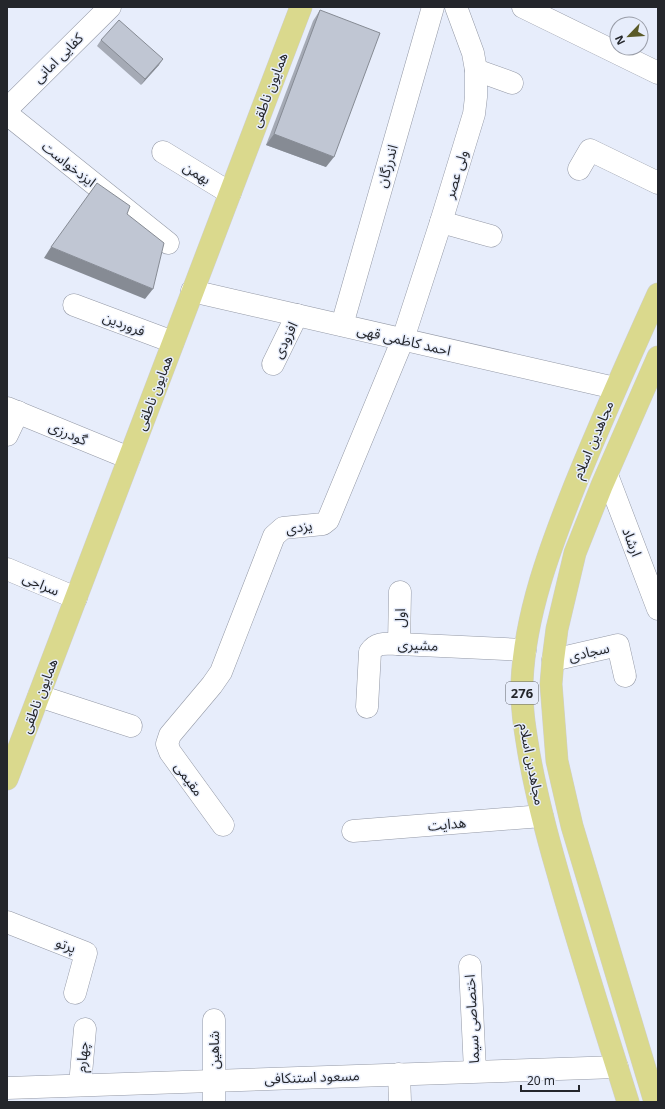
<svg xmlns="http://www.w3.org/2000/svg" width="665" height="1109" font-family="'Noto Sans','Noto Sans Arabic',sans-serif">
  <style>
    .lines { fill: none; stroke-linecap: round; stroke-linejoin: round }
    .minor-casing { stroke: #9499a6; stroke-width: 23 }
    .major-casing { stroke: #cfcfd0; stroke-width: 23 }
    .minor { stroke: #fff; stroke-width: 22 }
    .major { stroke: #dad98d; stroke-width: 22 }
    .wall { fill: #a5aab5 }
    .shaded-wall { fill: #868b94 }
    .building { fill: #c0c6d3; stroke: #868b94 }
    .labels { text-anchor: middle; stroke-width: 3; stroke-linejoin: round; paint-order: stroke }
    .shield { fill: #e7edfb; stroke: #5e6269; stroke-width: 1 }
    .shield-label { font-size: 13px; font-weight: bold; fill: #24262b }
    .street-label { font-size: 14px; fill: #24262b; stroke: #e7edfb }
  </style>
  <rect width="100%" height="100%" fill="#e7edfb"/>
  <g class="lines">
    <defs>
      <g id="minor">
        <path d="M523 7 658 73"/>
        <path d="M476 70 512 83"/>
        <path d="M7 109 110 7"/>
        <path d="M7 114 168 243"/>
        <path d="M163 152 230 193"/>
        <path d="M579 169 590 150 658 183"/>
        <path d="M441 222 491 236"/>
        <path d="M192 291 615 388"/>
        <path d="M74 305 173 342"/>
        <path d="M342 325 433 7"/>
        <path d="M273 364 297 315"/>
        <path d="M7 408 129 458"/>
        <path d="M7 435 18 412"/>
        <path d="M607 475 658 609"/>
        <path d="M7 569 76 598"/>
        <path d="M399 644 400 592"/>
        <path d="M553 660 618 645 625 676"/>
        <path d="M39 696 131 726"/>
        <path d="M367 707 370 652C377 641 388 644 399 644L525 650"/>
        <path d="M223 825 170 752 167 744 170 735 212 685 221 672 274 536 283 528 323 524 328 520 403 339 441 222 474 114 476 97V70L473 53 456 7"/>
        <path d="M353 831 542 816"/>
        <path d="M7 922 86 953 75 993"/>
        <path d="M470 966 475 1071"/>
        <path d="M399 1074 400 1102"/>
        <path d="M80 1085 85 1029"/>
        <path d="M7 1088 617 1067"/>
        <path d="M214 1102V1020"/>
      </g>
      <g id="major">
        <path d="M7 779 301 7"/>
        <path d="M628 1102C604 1025 579 948 557 870 546 832 536 793 529 754 525 730 521 707 522 682 525 614 550 548 575 485 601 421 629 358 658 294"/>
        <path d="M655 1102 572 826 557 761 551 684 553 660 557 629 575 553 602 485 658 357"/>
      </g>
    </defs>
    <use href="#minor" class="minor-casing"/>
    <use href="#major" class="major-casing"/>
    <use href="#minor" class="minor"/>
    <use href="#major" class="major"/>
  </g>
  <g class="wall">
    <path d="M320 10 326 167 266 145 313 21Z"/>
    <path d="M101 40 159 65 141 85 97 46Z"/>
  </g>
  <g class="shaded-wall">
    <path d="M163 59 159 65 141 85 145 79Z"/>
    <path d="M274 134 334 157 326 167 266 145Z"/>
    <path d="M51 247 153 289 145 299 44 258Z"/>
  </g>
  <g class="building">
    <path d="M320 10 380 33 334 157 274 134Z"/>
    <path d="M119 20 163 59 145 79 101 40Z"/>
    <path d="M97 183 130 206 127 214 164 243 153 289 51 247Z"/>
  </g>
  <g class="labels">
    <rect class="shield" x="506" y="682" width="32" height="22" rx="3"/>
    <g class="shield-label">
      <text x="522" y="698">276</text>
    </g>
    <g class="street-label">
      <text transform="translate(58 58) rotate(-45)" y="5">کفایی امانی</text>
      <text transform="translate(269 90) rotate(-69)" y="5">همایون ناطقی</text>
      <text transform="translate(69 164) rotate(38)" y="5">ایزدخواست</text>
      <text transform="translate(387 166) rotate(-74)" y="5">اندرزگان</text>
      <text transform="translate(197 173) rotate(32)" y="5">بهمن</text>
      <text transform="translate(456 174) rotate(-73)" y="5">ولی عصر</text>
      <text transform="translate(124 324) rotate(21)" y="5">فروردین</text>
      <text transform="translate(285 340) rotate(-64)" y="5">افزودی</text>
      <text transform="translate(404 340) rotate(13)" y="5">احمد کاظمی قهی</text>
      <text transform="translate(154 393) rotate(-69)" y="5">همایون ناطقی</text>
      <text transform="translate(68 433) rotate(23)" y="5">گودرزی</text>
      <text transform="translate(593 440) rotate(-67)" y="5">مجاهدین اسلام</text>
      <text transform="translate(299 527) rotate(-8)" y="5">یزدی</text>
      <text transform="translate(632 542) rotate(69)" y="5">ارشاد</text>
      <text transform="translate(41 584) rotate(23)" y="5">سراجی</text>
      <text transform="translate(400 618) rotate(-89)" y="5">اول</text>
      <text transform="translate(418 645) rotate(2)" y="5">مشیری</text>
      <text transform="translate(589 652) rotate(-13)" y="5">سجادی</text>
      <text transform="translate(39 696) rotate(-69)" y="5">همایون ناطقی</text>
      <text transform="translate(532 764) rotate(79)" y="5">مجاهدین اسلام</text>
      <text transform="translate(189 779) rotate(54)" y="5">مقیمی</text>
      <text transform="translate(447 824) rotate(-5)" y="5">هدایت</text>
      <text transform="translate(66 945) rotate(21)" y="5">پرتو</text>
      <text transform="translate(472 1019) rotate(-93)" y="5">اختصاصی سیما</text>
      <text transform="translate(214 1050) rotate(-90)" y="5">شاهین</text>
      <text transform="translate(82 1057) rotate(-85)" y="5">چهارم</text>
      <text transform="translate(312 1077) rotate(-2)" y="5">مسعود استنکافی</text>
    </g>
  </g>
  <rect width="665" height="1109" fill="none" stroke="#24262b" stroke-width="16"/>
  <g transform="translate(629 36) rotate(245)"><circle r="19" fill="#e7edfb" stroke="#999da8"/>
  <path d="M0-3L7 15L0 10L-7 15Z" fill="#5a5a27"/>
  <text y="-6" font-size="11" font-weight="bold" text-anchor="middle" fill="#24262b">N</text>
  </g>
  <path d="M521 1085v6h58v-6" fill="none" stroke="#24262b" stroke-width="2"/>
  <text x="527" y="1085" font-size="12" fill="#24262b" stroke="#e7edfb" stroke-width="3" paint-order="stroke">20 m</text>
</svg>
